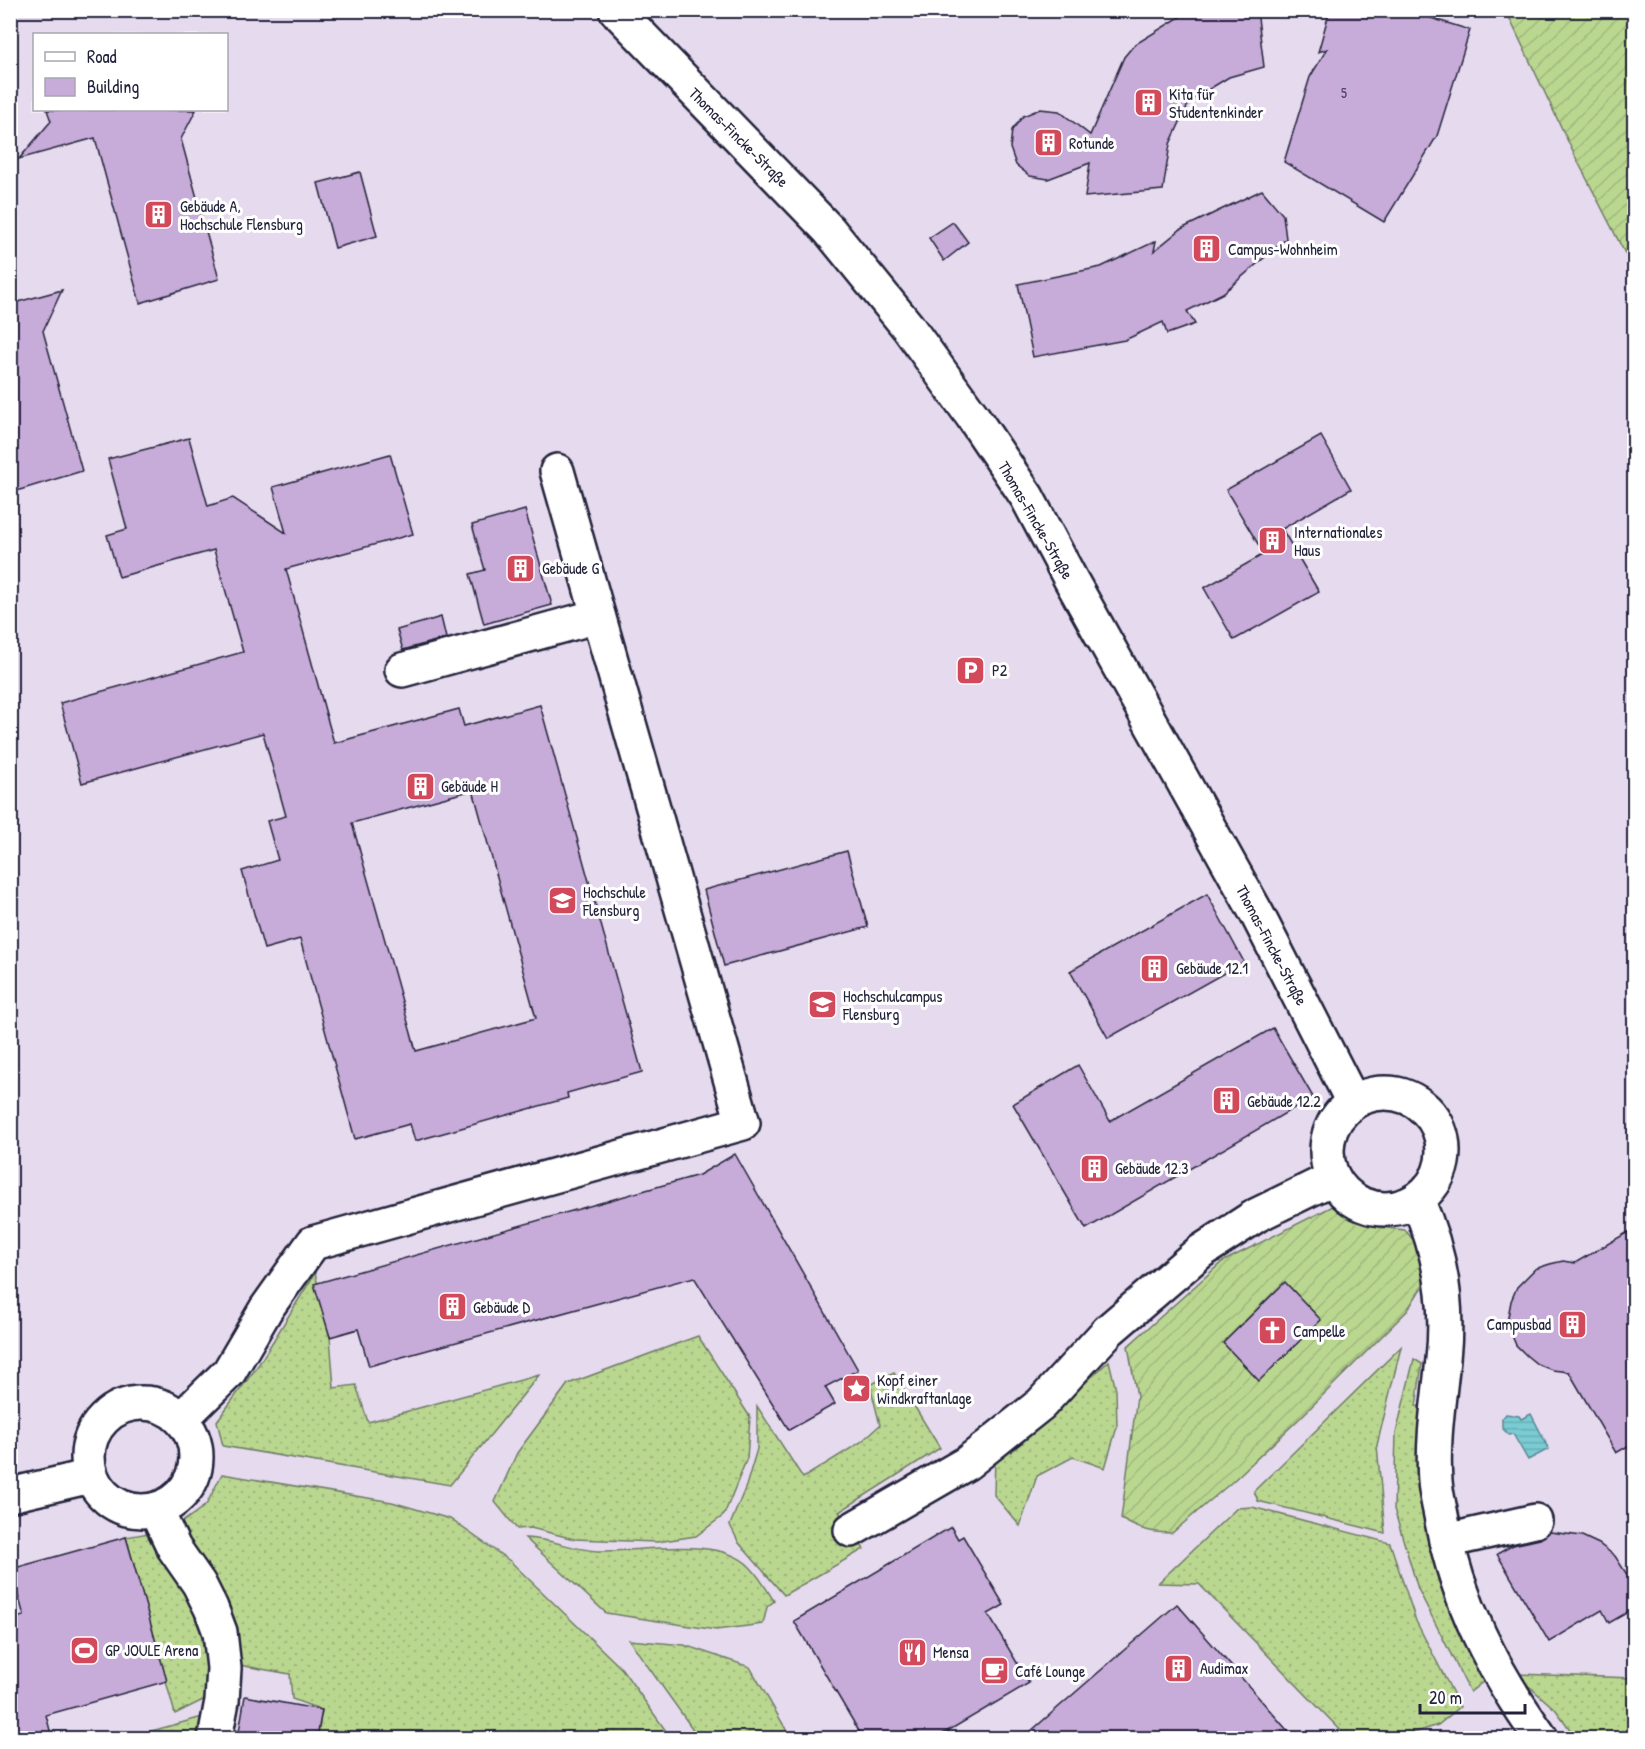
<svg xmlns="http://www.w3.org/2000/svg" width="1645" height="1749" font-family="'Patrick Hand',sans-serif">
  <style>
    .built { fill: #e6daee; fill-rule: evenodd }
    .grass { fill: url(#grass-dots); stroke: #6e7c66; stroke-width: 1.5 }
    .garden { fill: url(#garden-furrows); stroke: #6e7c66; stroke-width: 1.5 }
    .water { fill: url(#water-rules); stroke: #578796; stroke-width: 1.5 }
    .building { fill: #c7abd8; stroke: #22223b; stroke-width: 1.5; fill-rule: evenodd }
    .lines { fill: none; stroke-linecap: round; stroke-linejoin: round }
    .minor-casing { stroke: #22223b; stroke-width: 38 }
    .minor { stroke: #fff; stroke-width: 33 }
    .labels { text-anchor: middle; stroke-width: 6; stroke-linejoin: round; paint-order: stroke }
    .number-label { font-size: 14px; fill: #4b4462 }
    .poi-label { font-size: 16px; fill: #22223b; stroke: #fff; text-anchor: start }
    .street-label { font-size: 16px; fill: #22223b; stroke: #fff }
  </style>
  <defs>
    <pattern id="grass-dots" width="8" height="8" patternUnits="userSpaceOnUse" patternTransform="scale(1.5)"><rect width="8" height="8" fill="#bad790"/><path d="M2 2h.1M6 6h.1" fill="none" stroke="#a0b87d" stroke-width="1.8" stroke-linecap="round"/></pattern>
    <pattern id="garden-furrows" width="10" height="10" patternUnits="userSpaceOnUse" patternTransform="scale(1.5)"><rect width="10" height="10" fill="#bad790"/><path d="M-1 1l2-2M0 10L10 0M9 11l2-2" fill="none" stroke="#a0b87d"/></pattern>
    <pattern id="water-rules" width="6" height="5" patternUnits="userSpaceOnUse" patternTransform="scale(1.5)"><rect width="6" height="5" fill="#7acbd2"/><path d="M0 2.5h6" fill="none" stroke="#69aeb5"/></pattern>
  </defs>
  <rect width="100%" height="100%" fill="#f4eef7"/>
  <filter id="ink" filterUnits="userSpaceOnUse"><feTurbulence type="fractalNoise" baseFrequency=".0167" numOctaves="2"/><feDisplacementMap in="SourceGraphic" scale="12" xChannelSelector="R" yChannelSelector="G"/><feConvolveMatrix kernelMatrix="1 2 1 2 8 2 1 2 1" color-interpolation-filters="sRGB"/></filter>
  <g filter="url(#ink)">
    <path class="built" d="M11 11H1506L1574 154 1634 271V1738H11ZM34 34H226V110H34Z"/>
    <g class="grass">
      <path d="M315 1273 330 1337 334 1388 356 1385 368 1422 539 1375 450 1485 223 1446 217 1421 259 1364Z"/>
      <path d="M698 1336 750 1417 747 1458 724 1515 696 1536 657 1542 574 1539 531 1528 517 1529 495 1502 517 1453 568 1384Z"/>
      <path d="M1401 1347 1377 1445 1385 1533 1258 1501 1254 1491Z"/>
      <path d="M1414 1359 1422 1364 1416 1406 1427 1407 1457 1623 1484 1681 1470 1692 1418 1589 1394 1509 1396 1433Z"/>
      <path d="M1109 1361 1116 1390 1117 1427 1105 1468 1073 1457 1037 1476 1020 1526 994 1495 995 1457 1050 1415Z"/>
      <path d="M894 1373 940 1448 839 1512 864 1549 784 1595 739 1543 730 1525 746 1486 757 1449V1406L803 1478 861 1442 880 1425 870 1385Z"/>
      <path d="M222 1474 392 1502 450 1519 510 1561 622 1669 671 1738H317L322 1710 292 1699 290 1674 239 1665 210 1579 181 1523 206 1505Z"/>
      <path d="M1252 1507 1390 1543 1416 1621 1460 1707 1438 1725 1398 1738H1348L1199 1584 1158 1583 1237 1508Z"/>
      <path d="M160 1531 196 1602 211 1696 175 1714 126 1537Z"/>
      <path d="M525 1538C551 1538 573 1550 598 1551 640 1552 721 1535 750 1567 760 1577 767 1590 774 1601L767 1607 763 1624 716 1630 606 1613Z"/>
      <path d="M629 1640 684 1645 750 1667 791 1738H699Z"/>
      <path d="M1515 1674 1634 1678V1738H1576L1556 1710Z"/>
      <path d="M206 1716 204 1738H126Z"/>
    </g>
    <g class="garden">
      <path d="M1506 11H1634V271L1574 154Z"/>
      <path d="M1333 1206 1348 1208 1378 1227 1405 1230 1425 1254 1426 1280 1407 1311 1299 1419 1232 1482 1172 1533C1152 1533 1138 1529 1121 1519L1137 1396 1128 1346 1222 1262Z"/>
    </g>
    <path class="water" d="M1506 1414 1519 1416 1521 1419 1531 1414 1549 1449 1528 1460 1513 1434 1509 1435 1502 1428V1419Z"/>
    <g class="building">
      <path d="M1191 10H1257L1264 67 1229 77 1196 97 1188 105 1170 144 1163 190 1085 197 1090 163 1048 179 1030 176 1016 165 1010 148 1012 130 1023 116 1040 109 1059 111 1090 135 1124 57 1134 45Z"/>
      <path d="M1330 10H1405L1470 30 1437 136 1384 222 1284 162 1310 77 1327 49 1318 52Z"/>
      <path d="M47 110H196L181 139 219 279 140 303 95 138 19 159 51 121Z"/>
      <path d="M360 172 377 236 335 248 318 183Z"/>
      <path d="M1262 190 1283 215 1286 239 1223 293 1187 311 1195 324 1167 334 1163 322 1125 340 1033 357 1018 284 1101 267 1156 241 1154 251 1181 229Z"/>
      <path d="M953 222 968 242 944 261 929 238Z"/>
      <path d="M62 290 43 331 82 471 10 493V304Z"/>
      <path d="M1321 436 1351 489 1282 529 1319 592 1234 640 1204 588 1264 554 1226 490Z"/>
      <path d="M189 438 208 506 233 498 286 533 273 487 390 454 413 534 286 569 334 743 459 709 464 726 540 705 642 1072 567 1093 568 1098 415 1141 410 1124 355 1139 300 939 264 949 242 871 278 860 267 821 286 816 263 733 82 783 60 703 243 652 214 550 119 577 107 535 127 529 108 459ZM473 790 536 1018 416 1051 352 823Z"/>
      <path d="M525 510 552 605 484 624 470 574 485 570 472 525Z"/>
      <path d="M441 617 446 638 403 650 397 630Z"/>
      <path d="M847 851 868 927 724 966 704 890Z"/>
      <path d="M1207 894 1244 962 1108 1038 1070 971Z"/>
      <path d="M1273 1028 1313 1097 1086 1229 1013 1104 1078 1065 1110 1121Z"/>
      <path d="M735 1154 858 1370 825 1387 835 1404 789 1430 694 1277 369 1366 358 1329 330 1337 314 1284 699 1175Z"/>
      <path d="M1635 1228V1442L1616 1453 1569 1372 1552 1370 1537 1364 1527 1356 1516 1345 1510 1331 1508 1317 1511 1301 1517 1287 1535 1269 1550 1264 1563 1261 1575 1263Z"/>
      <path d="M1285 1282 1321 1320 1259 1381 1223 1343Z"/>
      <path d="M951 1527 958 1539 963 1536 1004 1605 988 1614 1029 1683 936 1738H863L794 1621Z"/>
      <path d="M1550 1532 1582 1536 1599 1544 1615 1556 1635 1587V1608L1609 1623 1602 1610 1549 1642 1497 1554 1513 1545 1540 1539Z"/>
      <path d="M126 1537 167 1681 46 1715 52 1738H10V1619L24 1616 11 1569Z"/>
      <path d="M1177 1604 1294 1738H1023L1161 1618Z"/>
      <path d="M245 1696 322 1710 317 1738H238Z"/>
    </g>
    <g class="lines">
      <defs>
        <g id="minor">
          <path d="M616 10 829 230 908 327 973 417 1027 497 1071 580 1257 914 1353 1102"/>
          <path d="M402 670 598 616"/>
          <circle cx="1385" cy="1151" r="58"/>
          <path d="M1417 1200C1440 1250 1449 1305 1443 1359 1439 1400 1432 1440 1435 1481 1436 1495 1440 1508 1442 1521 1458 1603 1493 1671 1541 1738"/>
          <circle cx="142" cy="1457" r="54"/>
          <path d="M181 1419 229 1372 266 1309 313 1243 743 1123 557 471"/>
          <path d="M10 1495 91 1476"/>
          <path d="M156 1510 174 1548 199 1584 211 1608 220 1632 224 1668 222 1701 215 1738"/>
          <path d="M851 1530 967 1463 1041 1404 1109 1330 1200 1252 1257 1215 1333 1178"/>
          <path d="M1446 1541 1535 1521"/>
        </g>
      </defs>
      <use href="#minor" class="minor-casing"/>
      <use href="#minor" class="minor"/>
    </g>
  </g>
  <defs>
    <symbol id="building-square" viewBox="-11 -11 22 22"><rect x="-9" y="-9" width="18" height="18" rx="4" fill="#d1495b" stroke="#fff"/><path d="M-4-6H4V6H1V3H-1V6H-4ZM-2.5-4.3h1.7v1.8h-1.7ZM.8-4.3h1.7v1.8H.8ZM-2.5-1h1.7V.8h-1.7ZM.8-1h1.7V.8H.8Z" fill="#fff"/></symbol>
    <symbol id="parking-square" viewBox="-11 -11 22 22"><rect x="-9" y="-9" width="18" height="18" rx="4" fill="#d1495b" stroke="#fff"/><path d="M-3.5-5.5H1a3.5 3.5 0 0 1 0 7H-1V5.5H-3.5ZM-1-3.4V-.6H.8a1.4 1.4 0 0 0 0-2.8Z" fill="#fff"/></symbol>
    <symbol id="university-square" viewBox="-11 -11 22 22"><rect x="-9" y="-9" width="18" height="18" rx="4" fill="#d1495b" stroke="#fff"/><path d="M0-5L7-2L0 1L-7-2ZM-4 1L0 2.5L4 1V4Q0 6-4 4Z" fill="#fff"/></symbol>
    <symbol id="church-square" viewBox="-11 -11 22 22"><rect x="-9" y="-9" width="18" height="18" rx="4" fill="#d1495b" stroke="#fff"/><path d="M-1.2-6h2.4v3.5h3.3v2.4h-3.3V6h-2.4V-.1h-3.3v-2.4h3.3Z" fill="#fff"/></symbol>
    <symbol id="sight-square" viewBox="-11 -11 22 22"><rect x="-9" y="-9" width="18" height="18" rx="4" fill="#d1495b" stroke="#fff"/><path d="M0-6L1.8-2.2L6-1.7L2.9 1.2L3.7 5.4L0 3.3L-3.7 5.4L-2.9 1.2L-6-1.7L-1.8-2.2Z" fill="#fff"/></symbol>
    <symbol id="stadium-square" viewBox="-11 -11 22 22"><rect x="-9" y="-9" width="18" height="18" rx="4" fill="#d1495b" stroke="#fff"/><path d="M0-5a6.5 5 0 1 0 0 10a6.5 5 0 1 0 0-10ZM-3.5-1.8h7v3.6h-7Z" fill="#fff"/></symbol>
    <symbol id="restaurant-square" viewBox="-11 -11 22 22"><rect x="-9" y="-9" width="18" height="18" rx="4" fill="#d1495b" stroke="#fff"/><path d="M-5-6h1v4h1v-4h1v4h1v-4h1v5L-1.5 .5V6h-2V.5L-5-1ZM5-6V6H3V1.5H1.5Q1.5-4 5-6Z" fill="#fff"/></symbol>
    <symbol id="cafe-square" viewBox="-11 -11 22 22"><rect x="-9" y="-9" width="18" height="18" rx="4" fill="#d1495b" stroke="#fff"/><path d="M-5.5-4.5H6V0H3Q3 3.5 0 3.5H-2.5Q-5.5 3.5-5.5 0ZM3-3.2v2h1.7v-2ZM-6 4.5H4V6H-6Z" fill="#fff"/></symbol>
  </defs>
  <g fill-rule="evenodd">
    <use href="#building-square" x="1132" y="86" width="33" height="33"/>
    <use href="#building-square" x="1032" y="126" width="33" height="33"/>
    <use href="#building-square" x="142" y="198" width="33" height="33"/>
    <use href="#building-square" x="1190" y="232" width="33" height="33"/>
    <use href="#building-square" x="1256" y="524" width="33" height="33"/>
    <use href="#building-square" x="504" y="552" width="33" height="33"/>
    <use href="#parking-square" x="954" y="654" width="33" height="33"/>
    <use href="#building-square" x="404" y="770" width="33" height="33"/>
    <use href="#university-square" x="546" y="884" width="33" height="33"/>
    <use href="#building-square" x="1138" y="952" width="33" height="33"/>
    <use href="#university-square" x="806" y="988" width="33" height="33"/>
    <use href="#building-square" x="1210" y="1084" width="33" height="33"/>
    <use href="#building-square" x="1078" y="1152" width="33" height="33"/>
    <use href="#building-square" x="436" y="1290" width="33" height="33"/>
    <use href="#building-square" x="1556" y="1308" width="33" height="33"/>
    <use href="#church-square" x="1256" y="1314" width="33" height="33"/>
    <use href="#sight-square" x="840" y="1372" width="33" height="33"/>
    <use href="#stadium-square" x="68" y="1634" width="33" height="33"/>
    <use href="#restaurant-square" x="896" y="1636" width="33" height="33"/>
    <use href="#building-square" x="1162" y="1652" width="33" height="33"/>
    <use href="#cafe-square" x="978" y="1654" width="33" height="33"/>
  </g>
  <g class="labels">
    <g class="number-label">
      <text x="1344" y="98">5</text>
    </g>
    <g class="poi-label">
      <text x="1169" y="100">Kita für<tspan x="1169" dy="18">Studentenkinder</tspan></text>
      <text x="1069" y="149">Rotunde</text>
      <text x="180" y="212">Gebäude A,<tspan x="180" dy="18">Hochschule Flensburg</tspan></text>
      <text x="1228" y="255">Campus-Wohnheim</text>
      <text x="1294" y="538">Internationales<tspan x="1294" dy="18">Haus</tspan></text>
      <text x="542" y="574">Gebäude G</text>
      <text x="992" y="676">P2</text>
      <text x="441" y="792">Gebäude H</text>
      <text x="583" y="898">Hochschule<tspan x="583" dy="18">Flensburg</tspan></text>
      <text x="1176" y="974">Gebäude 12.1</text>
      <text x="843" y="1002">Hochschulcampus<tspan x="843" dy="18">Flensburg</tspan></text>
      <text x="1247" y="1107">Gebäude 12.2</text>
      <text x="1115" y="1174">Gebäude 12.3</text>
      <text x="473" y="1313">Gebäude D</text>
      <text x="1551" y="1330" text-anchor="end">Campusbad</text>
      <text x="1293" y="1337">Campelle</text>
      <text x="877" y="1386">Kopf einer<tspan x="877" dy="18">Windkraftanlage</tspan></text>
      <text x="105" y="1656">GP JOULE Arena</text>
      <text x="933" y="1658">Mensa</text>
      <text x="1200" y="1674">Audimax</text>
      <text x="1015" y="1677">Café Lounge</text>
    </g>
    <g class="street-label">
      <text transform="translate(739 137) rotate(45)" y="6">Thomas-Fincke-Straße</text>
      <text transform="translate(1036 520) rotate(60)" y="6">Thomas-Fincke-Straße</text>
      <text transform="translate(1272 945) rotate(62)" y="6">Thomas-Fincke-Straße</text>
    </g>
  </g>
  <rect width="1645" height="1749" fill="none" stroke="#fff" stroke-width="36"/>
  <rect x="18" y="18" width="1609" height="1713" fill="none" stroke="#22223b" stroke-width="2" filter="url(#ink)"/>
  <rect x="33" y="33" width="195" height="78" fill="#ffffff" stroke="#a7a7b1" stroke-width="1.5"/>
  <rect x="45" y="52" width="30" height="9" fill="#ffffff" stroke="#a7a7b1" stroke-width="1.5"/>
  <text x="87" y="63" font-size="18" fill="#22223b">Road</text>
  <rect x="45" y="78" width="30" height="18" fill="#c7abd8" stroke="#a7a7b1" stroke-width="1.5"/>
  <text x="87" y="93" font-size="18" fill="#22223b">Building</text>
  <path d="M1420 1704v9h105v-9" fill="none" stroke="#22223b" stroke-width="3"/>
  <text x="1429" y="1704" font-size="18" fill="#22223b" stroke="#ffffff" stroke-width="4.5" paint-order="stroke">20 m</text>
</svg>
